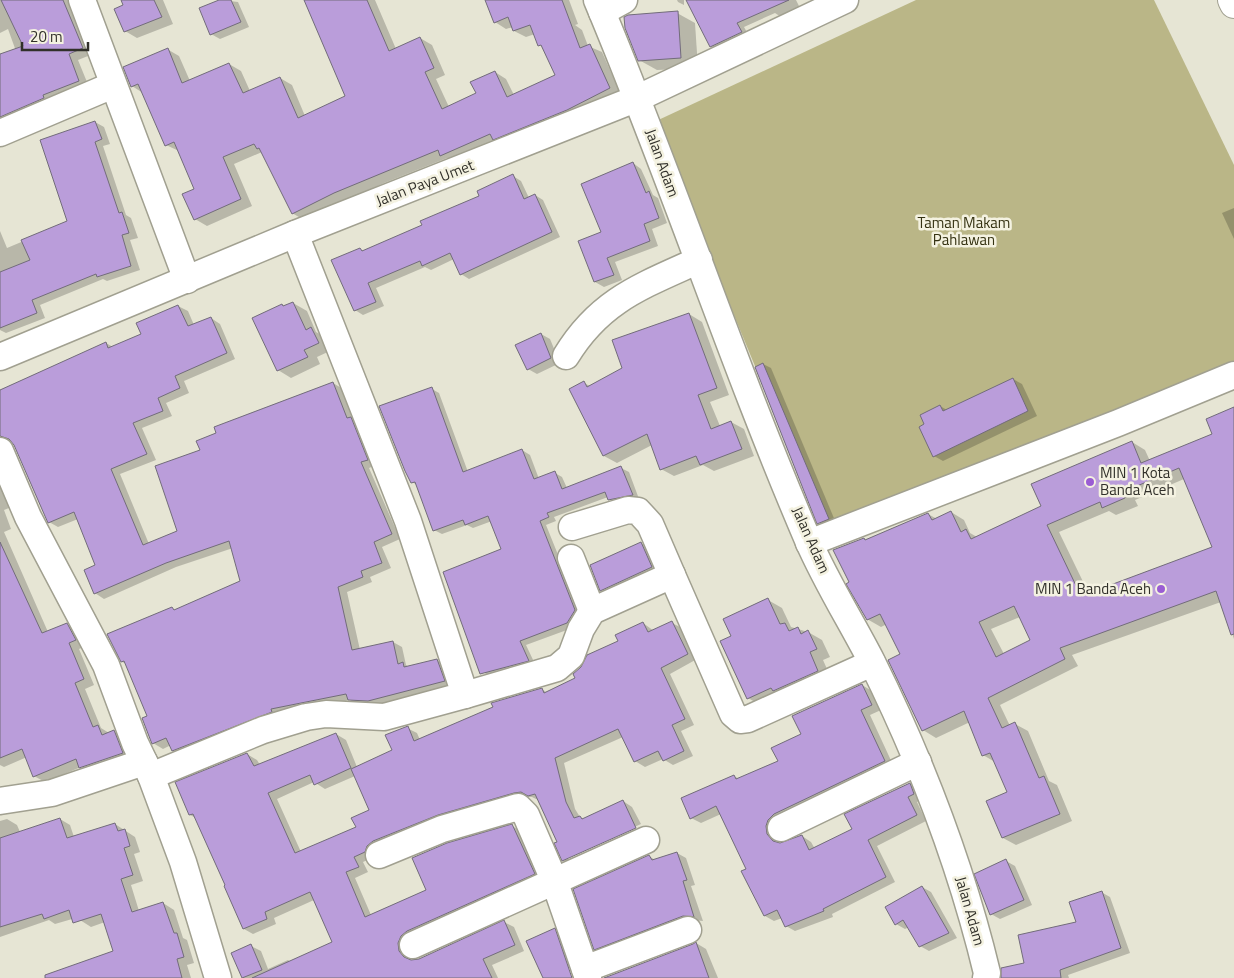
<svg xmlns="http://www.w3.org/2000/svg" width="1234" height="978" font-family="'Titillium Web',sans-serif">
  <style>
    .green { fill: #bab687 }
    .shadow { fill: #0003; fill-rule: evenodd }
    .building { fill: #ba9dda; stroke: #726c7a; fill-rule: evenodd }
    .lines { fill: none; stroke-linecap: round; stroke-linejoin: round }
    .street-casing { stroke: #a1a090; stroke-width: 29 }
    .secondary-casing { stroke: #a1a090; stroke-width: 30 }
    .street { stroke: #fff; stroke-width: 26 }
    .secondary { stroke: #fff; stroke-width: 28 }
    .poi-dot { fill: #9a5dd3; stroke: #f4f2e1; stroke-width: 2 }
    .labels { text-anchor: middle; stroke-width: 5; stroke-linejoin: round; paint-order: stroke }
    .street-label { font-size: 15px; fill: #31302a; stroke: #f4f2e1 }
    .park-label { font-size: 15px; fill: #353212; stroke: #f4f2e1 }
    .poi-label { font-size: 15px; fill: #31302a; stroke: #f4f2e1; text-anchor: start }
  </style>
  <rect width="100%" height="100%" fill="#e6e5d4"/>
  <path class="green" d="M916 0H1154L1234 165V367L827 540 654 122Z"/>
  <g class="shadow">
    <path d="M0 0H69L93 54 78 60 89 87 0 130V61L17 54 8 29 0 33Z"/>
    <path d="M122 0H163L173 24 137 38 125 31 124 6Z"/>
    <path d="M222 0 238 2 249 27 220 39 211 34Z"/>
    <path d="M304 0H375L396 49 420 38 432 45 445 75 436 79 449 107 477 93 495 72 506 79 514 95 556 75 535 34 526 37 514 31 513 27 506 29 495 22 487 0H569L578 24 575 25 582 30 588 46 602 52 621 95 453 162 447 158 384 183 304 220 292 213 262 152 234 164 252 206 207 226 195 219 196 189 179 151 166 145 143 93 132 86 167 49 179 56 190 81 229 64 241 71 250 91 280 78 292 85 305 116 347 97Z"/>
    <path d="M677 0H684V5L678 2Z"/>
    <path d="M688 0H796L800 8 781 17 775 13 744 27 749 36 719 51 711 46Z"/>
    <path d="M677 13 695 23 698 68 657 70 639 60Z"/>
    <path d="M95 122 104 127 110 144 103 146 126 215 131 218 138 238 130 240 140 270 107 281 103 279 40 305 45 318 6 333 0 330V231L7 248 69 222Z"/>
    <path d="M633 163 641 169 653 195 658 198 667 223 652 229 658 246 615 262 622 280 604 287 595 282 580 241 603 233Z"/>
    <path d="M513 176 521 181 529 198 535 195 543 200 560 237 469 279 461 274 454 259 431 270 425 267 376 288 384 306 363 315 355 310 360 249 364 251 424 225 481 196Z"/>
    <path d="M1234 208V239L1222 213Z"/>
    <path d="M293 303 307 311 316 332 325 337 332 350 317 357 320 364 291 378 278 370 282 305 285 307Z"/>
    <path d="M178 306 188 311 194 325 211 318 220 324 235 359 184 381 189 393 166 403 172 416 142 428 156 460 120 474 149 544 178 532 202 451 333 383 343 389 376 465 369 468 400 539 382 547 391 568 370 577 372 582 347 592 360 650 393 642 402 647 406 665 409 667 437 660 447 666 453 686 378 706 358 705 350 700 280 714 183 756 173 750 171 745 163 749 153 743 149 716 127 664 122 662 172 608 176 611 242 581 233 548 176 567 104 599 95 593 97 566 78 519 58 527 49 522 15 444 2 435 0 430V390L106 343 113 347 142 334Z"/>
    <path d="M689 314 702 322 729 395 710 402 720 426 731 422 744 429 754 456 714 471 703 465 674 476 661 469 652 445 617 463 604 456 570 390 584 383 590 386 624 369Z"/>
    <path d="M541 334 550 339 560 363 537 374 528 369Z"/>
    <path d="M763 364 771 368 836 523 826 527 818 523Z"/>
    <path d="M1013 379 1022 384 1037 416 943 461 934 456 926 425 940 406 947 410Z"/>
    <path d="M432 389 439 393 468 472 522 450 530 455 539 479 555 473 562 477 567 488 621 468 629 472 639 499 617 504 608 497 554 517 556 521 546 525 582 614 575 627 526 645 535 664 488 675 481 671 503 549 492 521 473 528 467 525 442 534 434 530 417 485 412 482Z"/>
    <path d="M1234 409V639L1221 602 1072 655 1078 666 1000 705 1010 726 1015 724 1028 731 1049 781 1057 785 1072 821 1016 845 1003 838 1008 792 995 762 983 755 970 722 936 738 923 730 902 655 887 624 881 627 867 619 851 583 864 539 866 540 928 514 937 519 951 512 964 520 970 533 977 537 1042 506 1132 442 1145 450 1150 461 1214 434ZM1184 479 1214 548 1089 594 1059 532 1109 511 1116 515 1138 506 1135 500ZM1020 617 1031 641 1004 654 991 629Z"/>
    <path d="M0 468 14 506 4 510 11 529 4 532 48 632 67 624 77 630 86 646 79 649 94 685 85 689 101 728 109 733 114 731 125 737 133 759 91 773 81 767 45 782 34 776 27 757 4 767 0 765Z"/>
    <path d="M641 543 655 551 665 575 615 598 601 590Z"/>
    <path d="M768 600 782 608 791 627 808 632 822 640 830 657 823 660 831 678 762 706 748 698 733 636Z"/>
    <path d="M643 623 654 631 672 623 682 628 697 659 670 674 694 725 681 731 693 756 673 765 663 759 645 767 635 761 623 737 564 763 575 809 580 817 584 819 623 801 632 807 641 824 568 857V860L642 827 645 833 573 866 563 860 559 842 538 800 532 797H524L374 857 363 862 368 872 355 878 371 915 427 890 512 826 521 831 544 879 407 949 411 961 420 960 504 922 514 927 524 951 492 965 498 978H243L232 954 251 946 261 951 268 969 288 960 291 962 334 943 314 900 274 918 276 924 253 934 244 929 227 886 196 818 190 815 247 754 257 760 260 765 336 734 346 740 357 767 393 751 407 728 417 733 420 740 542 689 547 693 577 679ZM355 776 370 810 357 827 301 852 277 799 314 782 325 789Z"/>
    <path d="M862 685 872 691 881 710 870 715 894 767 775 832 777 841 780 844 802 836 811 842 815 849 854 830 910 784 919 790 923 799 917 802 926 821 877 846 895 882 832 914 833 917 795 931 786 926 782 918 774 921 765 916 748 870 721 814 701 823 691 818 734 776 739 779 779 762 802 735Z"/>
    <path d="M7 819 17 825 20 832 60 819 70 825 74 837 115 824 135 837 140 852 134 854 143 881 131 885 139 911 163 903 174 910 183 938 187 940 194 963 187 965 191 978H69L115 952 105 922 91 927 80 920 79 917 55 924 49 920 0 937V821Z"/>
    <path d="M677 853 686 858 695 885 691 886 703 921 692 920 604 954 595 949 649 856 655 860Z"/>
    <path d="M1006 861 1015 866 1032 905 1000 919 991 914Z"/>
    <path d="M922 887 931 892 957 938 929 951 920 946 909 927 905 929 896 924Z"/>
    <path d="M1101 892 1110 897 1130 953 1068 975 1069 978H1019L1026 964 1077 923Z"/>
    <path d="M555 930 564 935 574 966 550 977Z"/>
    <path d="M696 943 706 949 718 978H607Z"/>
  </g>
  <g class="building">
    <path d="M1 0H63L83 48 69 54 79 81 43 95 44 98 0 117V54L23 46Z"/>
    <path d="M121 0H154L162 17 124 32 114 9 123 5Z"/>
    <path d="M219 0H231L241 22 210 35 199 8Z"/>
    <path d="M304 0H367L389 51 420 37 434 68 425 72 442 109 476 93 470 82 495 71 507 97 555 75 541 45 538 46 530 25 513 31 508 17 494 23 485 0H562L580 48 590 44 610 88 567 110 493 140 490 134 440 156 438 150 334 193 292 214 259 148 257 149 254 144 223 157 241 199 194 220 182 194 194 189 174 142 165 146 138 84 131 87 123 67 168 48 182 83 229 63 243 93 280 77 298 118 345 96Z"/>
    <path d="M686 0H789L737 23 742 32 710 47Z"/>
    <path d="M678 11 681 58 638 61 625 28 624 17 628 15Z"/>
    <path d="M95 121 102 139 95 142 119 213 122 212 129 233 122 235 131 266 97 277 96 274 32 300 37 313 0 328V272L30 260 21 240 67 221 40 140Z"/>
    <path d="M633 162 646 193 649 191 659 218 644 224 650 241 607 258 614 275 594 282 578 241 601 232 581 184Z"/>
    <path d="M513 174 524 199 535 194 552 232 460 275 450 253 422 266 420 261 368 283 376 302 354 311 331 260 360 248 362 251 422 225 420 221 479 196 477 191Z"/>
    <path d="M293 302 306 330 311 327 319 343 304 350 308 357 277 371 252 318 282 304 283 306Z"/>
    <path d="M178 305 188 326 211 317 227 353 175 376 180 388 158 398 163 411 133 423 147 454 111 469 143 545 177 531 155 466 200 450 196 441 216 433 214 427 333 382 347 418 351 417 368 460 361 462 392 534 374 542 382 563 361 571 363 577 338 587 352 650 393 641 398 664 403 662 404 667 437 659 445 681 368 701 348 700 346 694 271 709 272 712 172 751 166 738 152 744 142 718 147 716 124 661 121 662 107 634 172 607 174 610 240 581 229 541 166 563 94 594 84 570 95 565 74 512 48 523 14 445 9 439 0 436V390L106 342 108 348 141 334 136 323Z"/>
    <path d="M689 313 717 388 698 395 711 429 731 421 742 449 700 465 696 456 660 470 647 434 603 456 569 389 584 381 587 387 622 368 612 340Z"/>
    <path d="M541 333 551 358 527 370 515 345Z"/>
    <path d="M763 363 829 519 817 524 755 367Z"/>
    <path d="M1013 378 1028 411 933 457 919 427 924 424 920 415 940 405 943 411Z"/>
    <path d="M432 387 463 472 522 449 534 479 555 471 562 489 621 466 633 495 608 500 605 492 547 513 549 517 540 521 575 610 567 623 520 641 529 661 480 674 443 572 501 549 488 516 465 525 463 520 433 531 415 482 411 483 405 471 379 406Z"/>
    <path d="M1234 407V634L1231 635 1216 591 1060 648 1065 659 988 698 1002 728 1015 722 1039 778 1044 776 1060 814 1002 838 986 801 1007 792 990 753 982 756 964 711 922 731 888 660 900 654 880 614 867 620 846 584 849 582 833 550 864 538 865 540 928 513 932 520 951 511 961 532 966 529 971 539 1041 506 1031 484 1132 441 1141 463 1212 434 1206 419ZM1179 468 1212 547 1081 596 1047 525 1100 502 1102 508 1125 498 1123 492ZM1014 606 1030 640 996 657 979 622Z"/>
    <path d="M0 542 42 633 67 623 76 640 69 643 84 679 75 683 93 727 98 725 102 735 114 730 123 753 79 768 76 759 33 777 22 749 0 758Z"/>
    <path d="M641 542 652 567 600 591 590 565Z"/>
    <path d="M768 598 780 624 785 623 789 631 798 627 801 634 808 630 817 649 810 652 818 671 773 691 771 688 747 699 720 641 731 636 723 619Z"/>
    <path d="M672 621 688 654 661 668 685 719 672 725 684 751 663 761 658 751 634 762 618 729 555 758 566 802 574 818 580 816 582 819 623 800 636 828 562 861 554 843 557 842 535 794 528 796 521 792 514 793 438 815 373 841 367 846 365 852 354 857 359 867 346 872 365 917 426 890 412 858 447 843 512 824 535 874 407 931 401 936 398 943 399 951 404 957 411 960 419 959 504 920 515 945 483 959 492 978H252L332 942 310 892 265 912 267 919 243 929 224 886 225 885 193 814 189 815 175 782 247 753 254 766 336 733 351 768 314 785 310 775 268 793 295 853 356 827 351 818 369 810 351 769 392 750 385 735 408 726 414 741 493 707 491 703 542 688 544 693 575 678 573 674 581 667 587 655 618 641 615 635 643 622 648 632Z"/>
    <path d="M862 684 872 705 861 710 885 761 774 814 768 820 766 826 767 834 773 841 780 843 802 835 809 850 852 829 844 814 910 783 914 794 908 797 917 815 868 840 886 877 823 909 824 911 785 927 777 910 764 916 741 871 746 869 716 806 690 819 681 798 734 775 736 779 778 761 771 748 801 734 792 716Z"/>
    <path d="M60 818 67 838 115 823 118 831 125 829 130 846 124 848 133 875 121 879 132 912 163 902 174 933H177L184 957 177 959 182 978H45V975L113 951 101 914 73 923 69 910 44 919 42 914 0 927V838Z"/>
    <path d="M677 852 687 880 683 881 694 917 683 916 594 950 573 889 649 855 652 860Z"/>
    <path d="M1006 859 1024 900 990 915 974 874Z"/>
    <path d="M922 886 949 933 919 947 903 920 895 925 885 907Z"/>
    <path d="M1102 891 1121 948 1060 970 1061 978H1001V968L1024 963 1018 935 1076 922 1069 902Z"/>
    <path d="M555 928 572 978H543L526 941Z"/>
    <path d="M696 942 709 978H604L693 944Z"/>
    <path d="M251 944 262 970 242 978 231 953Z"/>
  </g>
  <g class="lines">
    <defs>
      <g id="street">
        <path d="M82 0 187 280"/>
        <path d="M597 0C672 178 732 363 808 540 826 582 851 621 872 662 921 761 961 865 987 973L986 978"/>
        <path d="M602 12 624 0"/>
        <path d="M0 133 113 85"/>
        <path d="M566 356C600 300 642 286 699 260"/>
        <path d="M0 357 295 234 638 98 845 0"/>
        <path d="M0 451 28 517 106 665 135 743 151 776 183 862 218 978"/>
        <path d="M572 527 628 510 638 511 650 524 672 575"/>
        <path d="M809 543 1118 423 1234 375"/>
        <path d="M571 558 592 611"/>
        <path d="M465 695 557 668 571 656 581 629 592 611 672 575 733 714 740 720 748 719 872 663"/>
        <path d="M151 776 263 730 306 717 326 714 384 717 465 695 408 521 295 234"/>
        <path d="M0 801 52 793 144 762"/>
        <path d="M781 828 918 762"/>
        <path d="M379 855 442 829 518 807 526 815 554 880 588 978"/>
        <path d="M413 945 646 840"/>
        <path d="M585 969 688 930"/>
      </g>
      <path id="secondary" d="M1232 0 1234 4"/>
    </defs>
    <use href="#street" class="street-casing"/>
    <use href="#secondary" class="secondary-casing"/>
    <use href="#street" class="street"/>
    <use href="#secondary" class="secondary"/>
  </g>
  <g class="poi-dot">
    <circle cx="1090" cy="482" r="5"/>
    <circle cx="1161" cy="589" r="5"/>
  </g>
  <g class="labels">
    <g class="street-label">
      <text transform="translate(662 163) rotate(70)" y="5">Jalan Adam</text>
      <text transform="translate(425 183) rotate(-21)" y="5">Jalan Paya Umet</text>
      <text transform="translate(811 540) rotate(66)" y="5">Jalan Adam</text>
      <text transform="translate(970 911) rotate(74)" y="5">Jalan Adam</text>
    </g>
    <g class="park-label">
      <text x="964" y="228">Taman Makam<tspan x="964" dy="17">Pahlawan</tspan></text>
    </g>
    <g class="poi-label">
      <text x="1100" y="478">MIN 1 Kota<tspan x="1100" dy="17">Banda Aceh</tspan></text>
      <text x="1151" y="594" text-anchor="end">MIN 1 Banda Aceh</text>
    </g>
  </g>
  <path d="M22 42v8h66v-8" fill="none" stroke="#31302a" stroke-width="2.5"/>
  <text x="30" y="42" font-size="15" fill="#31302a" stroke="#f4f2e1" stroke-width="4" paint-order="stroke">20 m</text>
</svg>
